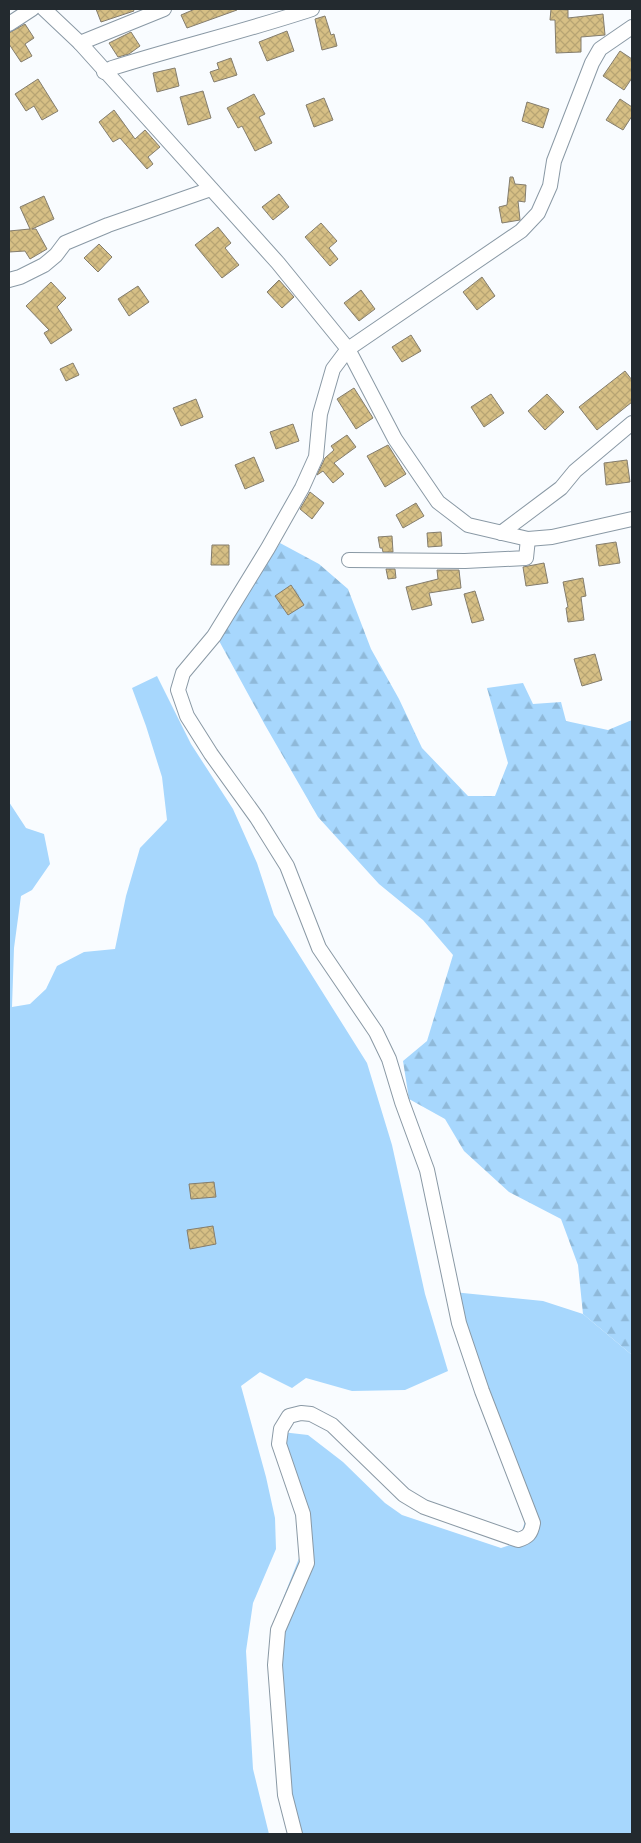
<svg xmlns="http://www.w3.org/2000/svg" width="641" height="1843" font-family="'Noto Sans',sans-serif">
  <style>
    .grass { fill: #a7d7fd }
    .forest { fill: url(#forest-firs) }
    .building { fill: url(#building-cross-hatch); stroke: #847d6d }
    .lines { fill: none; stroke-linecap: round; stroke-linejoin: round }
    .minor-casing { stroke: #8a99a5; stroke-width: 16 }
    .minor { stroke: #fff; stroke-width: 14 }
  </style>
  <defs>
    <pattern id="forest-firs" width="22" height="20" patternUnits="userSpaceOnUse" patternTransform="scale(1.25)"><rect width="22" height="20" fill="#a7d7fd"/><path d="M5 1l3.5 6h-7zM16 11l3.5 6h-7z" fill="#8fb9d9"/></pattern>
    <pattern id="building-cross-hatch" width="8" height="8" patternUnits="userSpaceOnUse" patternTransform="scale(1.25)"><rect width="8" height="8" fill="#d6bf85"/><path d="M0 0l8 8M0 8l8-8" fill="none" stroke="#b7a473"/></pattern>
  </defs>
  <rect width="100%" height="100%" fill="#f9fcff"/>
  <g class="grass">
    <path d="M157 676 191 744 233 809 257 863 274 915 367 1063 392 1145 425 1294 448 1371 405 1390 352 1391 306 1378 292 1388 260 1372 241 1386 266 1477 275 1518 276 1549 253 1603 246 1651 253 1769 269 1834H9V802L26 828 44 834 50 864 32 890 21 896 14 948 12 1007 30 1004 46 989 57 966 84 952 115 949 126 896 140 848 167 820 162 777 146 726 132 688Z"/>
    <path d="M453 1292 543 1301 583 1314 632 1355V1834H290L278 1788 273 1739 270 1678 273 1624 301 1553 297 1514 282 1432 308 1435 343 1462 385 1503 402 1515 501 1548 519 1542 525 1521Z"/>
  </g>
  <path class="forest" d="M280 543 319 564 348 589 371 649 399 699 422 748 468 796H495L508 763 487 688 523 683 533 704 561 702 566 721 608 730 632 720V1355L583 1314 578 1265 561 1219 509 1192 464 1151 445 1119 409 1099 403 1061 427 1041 453 955 423 920 379 884 318 817 265 725 218 639Z"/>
  <g class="building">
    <path d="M96 9H133L134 11 101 22Z"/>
    <path d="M195 9H236L237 10 187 28 181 15Z"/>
    <path d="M551 9 568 10V18L603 14 605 35 581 37V52L556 53 555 20H550Z"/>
    <path d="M325 16 331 35 334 34 337 46 322 50 315 19Z"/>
    <path d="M25 24 34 38 25 44 32 56 21 62 9 44V33Z"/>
    <path d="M287 31 294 51 267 61 259 42Z"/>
    <path d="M131 32 140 46 129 54 118 57 109 43Z"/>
    <path d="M620 51 632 59V78L624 90 603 76Z"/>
    <path d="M231 58 237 75 214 82 210 72 219 69 217 63Z"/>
    <path d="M175 68 179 86 157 92 153 73Z"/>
    <path d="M38 79 58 111 42 120 34 106 26 111 15 94Z"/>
    <path d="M203 91 211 118 188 125 180 97Z"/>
    <path d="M254 94 265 114 259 117 272 143 255 151 242 126 238 128 227 108Z"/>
    <path d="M324 98 333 120 314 127 306 105Z"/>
    <path d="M620 99 632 107V116L623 130 606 120Z"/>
    <path d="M527 102 549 109 543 128 522 121Z"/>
    <path d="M114 110 135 139 145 130 160 147 148 157 153 164 147 169 120 138 113 142 99 122Z"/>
    <path d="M510 177H513L515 184 526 185 525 202 518 201 520 220 502 223 499 207 507 205Z"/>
    <path d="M279 194 289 207 273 220 262 207Z"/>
    <path d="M44 196 54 219 32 229H36L47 249 30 259 25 251 9 252V231L30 229 20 207Z"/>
    <path d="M321 223 337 241 329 248 338 259 330 266 305 237Z"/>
    <path d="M218 227 231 243 225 248 239 265 222 278 195 245Z"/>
    <path d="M99 244 112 257 98 272 84 258Z"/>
    <path d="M482 277 495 296 477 310 463 292Z"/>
    <path d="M279 280 294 297 282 308 267 292Z"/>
    <path d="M51 282 66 298 57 307 72 330 51 344 44 333 49 330 26 306Z"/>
    <path d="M138 286 149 302 129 316 118 299Z"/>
    <path d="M361 290 375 309 359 321 344 303Z"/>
    <path d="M411 335 421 351 402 362 392 347Z"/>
    <path d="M73 363 79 375 66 381 60 369Z"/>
    <path d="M625 371 632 380V402L597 430 579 407Z"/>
    <path d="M354 388 373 418 356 429 337 399Z"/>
    <path d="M491 394 504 413 484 427 471 407Z"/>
    <path d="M547 394 564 412 545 430 528 411Z"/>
    <path d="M196 399 203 417 181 426 173 408Z"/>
    <path d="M293 424 299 441 276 449 270 432Z"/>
    <path d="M347 435 356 447 334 463 344 474 333 483 323 471 317 475 325 458 334 450 331 446Z"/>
    <path d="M388 445 406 474 385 487 367 456Z"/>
    <path d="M254 457 264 481 245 489 235 465Z"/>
    <path d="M627 460 630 482 606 485 604 463Z"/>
    <path d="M310 492 324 503 312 519 300 509Z"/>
    <path d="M416 503 424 516 403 528 396 515Z"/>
    <path d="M441 532 442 546 428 547 427 533Z"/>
    <path d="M392 536 393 552H383L382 548H380L378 537Z"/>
    <path d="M616 542 620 563 599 566 596 545Z"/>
    <path d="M212 545H229V565H211Z"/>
    <path d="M544 563 548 583 526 586 523 567Z"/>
    <path d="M386 569H395L396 578 388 579Z"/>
    <path d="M437 570H459L461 588 429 593 432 605 412 610 406 587 438 579Z"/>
    <path d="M583 578 586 596 581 597 584 620 568 622 566 608 568 607 563 582Z"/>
    <path d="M291 585 304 605 288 615 275 596Z"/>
    <path d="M475 591 484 620 472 623 464 594Z"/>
    <path d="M595 654 602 680 582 686 574 659Z"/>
    <path d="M214 1182 216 1197 191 1199 189 1184Z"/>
    <path d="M213 1226 216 1244 190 1249 187 1230Z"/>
  </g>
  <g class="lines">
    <defs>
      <g id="minor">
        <path d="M44 9 80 43 278 263 348 349 395 439 438 502 468 525 528 539 552 537 632 519"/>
        <path d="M9 24 32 9"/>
        <path d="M80 43 164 9"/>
        <path d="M104 72 112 68C178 47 246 31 312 9"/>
        <path d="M9 280 20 277 44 265 56 255 65 243 108 225 211 189"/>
        <path d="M501 533 561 488 575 471 632 423"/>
        <path d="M349 560 465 561 526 558 528 539"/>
        <path d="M295 1834 285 1795 275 1665 278 1630 307 1563 303 1514 279 1444 281 1429 289 1416 301 1413 311 1414 332 1425 404 1495 424 1507 518 1540C528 1537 531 1534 533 1523L482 1391 459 1323 427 1170 402 1102 389 1059 376 1032 319 948 287 866 257 818 211 754 187 716 178 690 183 673 214 636 268 548 302 488 316 457 320 414 333 369 348 349 521 231 538 213 550 186 554 161 592 63 600 49 632 27"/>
      </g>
    </defs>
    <use href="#minor" class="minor-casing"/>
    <use href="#minor" class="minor"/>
  </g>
  <rect width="641" height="1843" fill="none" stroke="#232a2f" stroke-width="20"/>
</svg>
